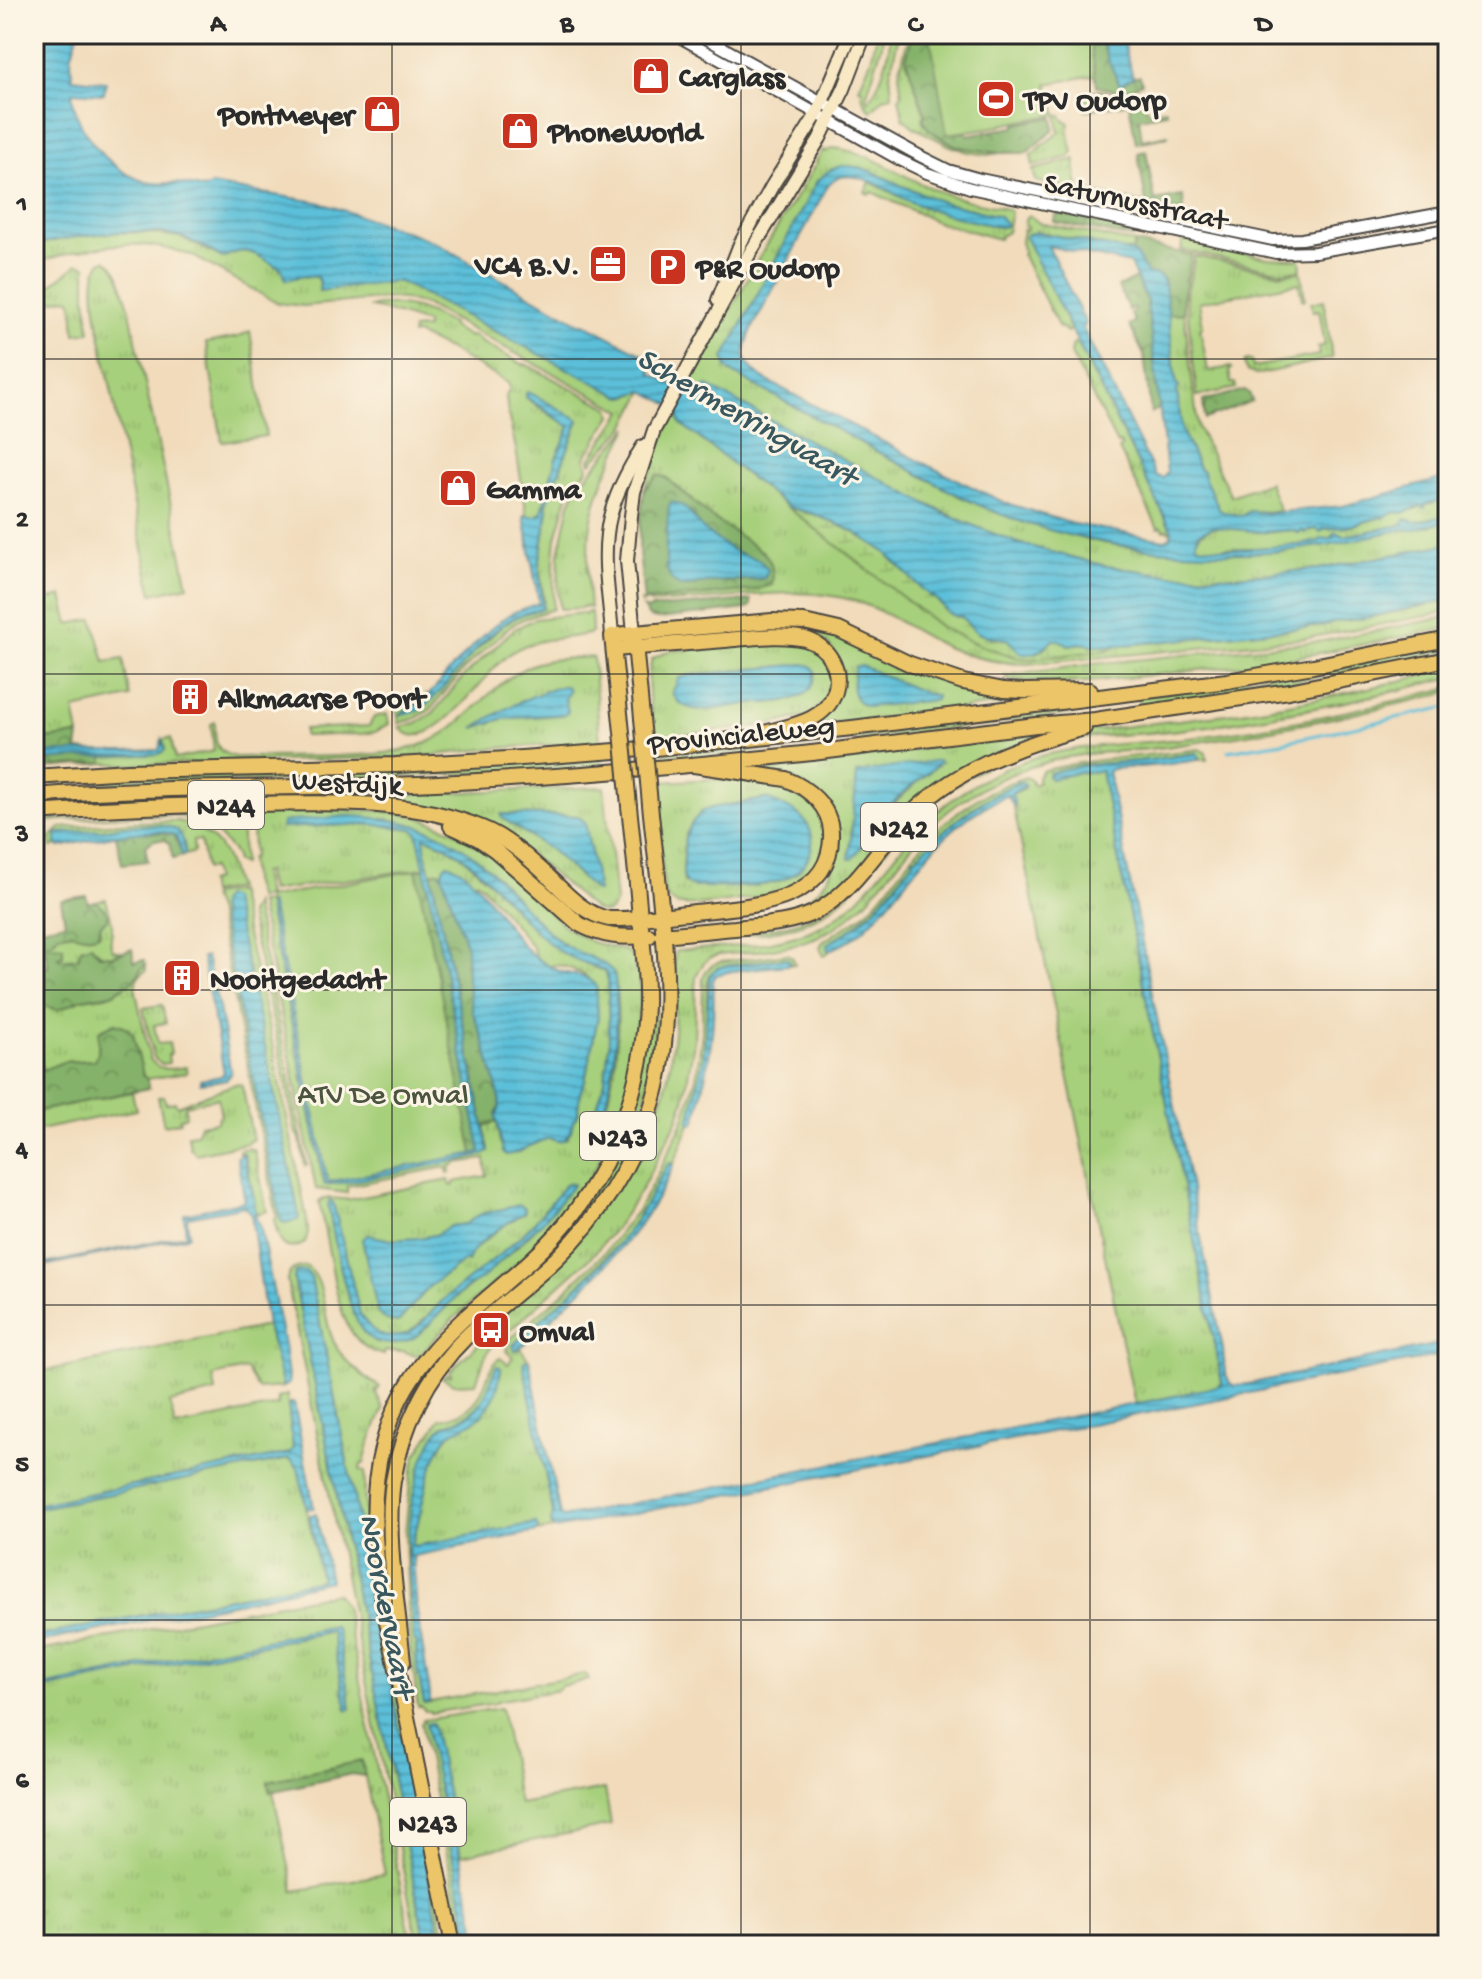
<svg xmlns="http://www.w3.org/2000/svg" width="1482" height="1979" font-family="'Gochi Hand',sans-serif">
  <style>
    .grass { fill: url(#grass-tufts); stroke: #697e53; stroke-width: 2; fill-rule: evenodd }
    .forest { fill: url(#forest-crowns); stroke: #586e4b; stroke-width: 2; fill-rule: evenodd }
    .wetland { fill: url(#wetland-marsh); stroke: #697e53; stroke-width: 2 }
    .garden { fill: #a7d07b; stroke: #697e53; stroke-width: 2 }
    .water { fill: url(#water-rules); stroke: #437582; stroke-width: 2; fill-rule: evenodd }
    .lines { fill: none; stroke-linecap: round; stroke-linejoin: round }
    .stream { stroke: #5bbfd9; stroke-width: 3 }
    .tertiary-casing { stroke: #494541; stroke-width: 14 }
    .secondary-casing { stroke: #494541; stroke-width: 16 }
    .primary-casing { stroke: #494541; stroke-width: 18 }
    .trunk-casing { stroke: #494541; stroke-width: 18 }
    .tertiary { stroke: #fff; stroke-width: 10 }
    .secondary { stroke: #f8e8c3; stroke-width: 12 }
    .primary { stroke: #edc569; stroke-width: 14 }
    .trunk { stroke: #edc569; stroke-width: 14 }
    .primary-bridge-casing { stroke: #494541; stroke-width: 18; stroke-linecap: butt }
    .primary-bridge { stroke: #edc569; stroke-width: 14 }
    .grid { fill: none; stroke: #2b2b2b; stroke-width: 2; stroke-opacity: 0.55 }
    .labels { text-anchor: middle; stroke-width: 6; stroke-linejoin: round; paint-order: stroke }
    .shield { fill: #fcf5e5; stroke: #6a6863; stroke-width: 2 }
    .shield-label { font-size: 28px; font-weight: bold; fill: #2b2b2b }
    .poi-label { font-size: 30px; font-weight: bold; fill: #2b2b2b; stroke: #fcf5e5; text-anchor: start }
    .street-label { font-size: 30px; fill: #2b2b2b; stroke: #fcf5e5 }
    .park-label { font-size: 30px; fill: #4a543f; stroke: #fcf5e5 }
    .water-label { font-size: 32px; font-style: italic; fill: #39575f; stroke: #fcf5e5 }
    .neatline { fill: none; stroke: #2b2b2b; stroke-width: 3 }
    .grid-label { font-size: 26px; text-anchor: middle; font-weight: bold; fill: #2b2b2b }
  </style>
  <defs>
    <pattern id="grass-tufts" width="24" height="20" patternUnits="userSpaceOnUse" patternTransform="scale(2)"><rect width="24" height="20" fill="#a7d07b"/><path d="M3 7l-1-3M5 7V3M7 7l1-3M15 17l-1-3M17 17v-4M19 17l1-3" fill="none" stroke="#90b36a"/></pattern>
    <pattern id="forest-crowns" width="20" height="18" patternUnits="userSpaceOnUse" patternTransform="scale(2)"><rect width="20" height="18" fill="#85b26b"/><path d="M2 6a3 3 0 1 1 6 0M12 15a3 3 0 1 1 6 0" fill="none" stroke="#6d9158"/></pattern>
    <pattern id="wetland-marsh" width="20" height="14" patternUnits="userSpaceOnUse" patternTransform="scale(2)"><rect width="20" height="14" fill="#a7d07b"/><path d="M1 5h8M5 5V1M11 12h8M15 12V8" fill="none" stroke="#90b36a"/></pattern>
    <pattern id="water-rules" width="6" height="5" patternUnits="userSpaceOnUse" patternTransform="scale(2)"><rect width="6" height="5" fill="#5bbfd9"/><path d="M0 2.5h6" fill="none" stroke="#4b9bb0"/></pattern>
  </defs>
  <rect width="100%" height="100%" fill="#fcf5e5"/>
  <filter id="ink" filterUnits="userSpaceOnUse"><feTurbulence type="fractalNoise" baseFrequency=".0125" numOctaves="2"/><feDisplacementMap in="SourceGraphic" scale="16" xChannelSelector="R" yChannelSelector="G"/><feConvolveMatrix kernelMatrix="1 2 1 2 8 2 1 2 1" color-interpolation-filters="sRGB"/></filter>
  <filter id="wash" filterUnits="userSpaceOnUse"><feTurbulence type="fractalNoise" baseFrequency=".006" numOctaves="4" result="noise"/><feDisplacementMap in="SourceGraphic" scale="32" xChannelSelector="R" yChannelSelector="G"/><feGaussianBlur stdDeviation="1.8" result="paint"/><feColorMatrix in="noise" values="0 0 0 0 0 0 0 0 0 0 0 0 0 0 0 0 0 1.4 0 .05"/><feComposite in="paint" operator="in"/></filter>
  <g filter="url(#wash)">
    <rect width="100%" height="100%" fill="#f1dbbb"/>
    <g class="grass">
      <path d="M877 34H883L882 45 866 97 868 101C880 86 891 53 890 34H899L890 73 892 96 883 98 871 111C865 105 861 98 862 89L859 88 871 60Z"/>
      <path d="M909 34H913L906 58 907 62 925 115 923 122C941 147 972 149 1000 153L987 155 968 152 948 145 915 128 903 118 899 97 902 96 899 73Z"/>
      <path d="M1061 115 1063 120 1069 122V137L1073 152 1069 157 1033 166 1031 155 1059 132 1057 116Z"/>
      <path d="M833 148C870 151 900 176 933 189 957 199 982 204 1007 209L1011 212 1007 232 1000 236 999 239 937 222 872 192 869 194 865 192 870 182C914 204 951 217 999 227L1003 223 999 216 942 202 900 185 871 171 817 181 725 358 727 369 736 375 963 498 1017 520 1103 543 1142 549 1273 550 1448 520V544L1319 569 1236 576 1169 575 1106 566 1017 543 972 525 918 500 775 423 686 391 759 258 817 162 816 161 824 149 826 152Z"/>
      <path d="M1076 159C1075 170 1075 183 1082 191L1184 211 1183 217 1085 196 1070 189 1036 181 1033 170Z"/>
      <path d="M1029 215 1039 223 1135 243 1132 252 1036 231 1027 239 1071 330 1067 332 1061 327 1059 328 1022 254 1024 253 1021 242 1023 230H1027V227L1024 226 1026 217Z"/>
      <path d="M112 232 147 233 180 237 223 258C248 243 258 256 281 269 285 271 288 274 292 276 299 278 309 275 317 277L320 282 319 290 398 281 625 397 644 391 625 427 591 463 590 459 623 411 426 305 404 299 390 298 303 306 277 303 193 256C135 234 91 247 34 263V245L61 239Z"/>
      <path d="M1183 240 1268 258 1300 259 1301 270 1282 272 1181 250Z"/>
      <path d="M1195 256 1281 274 1301 272 1305 299 1302 300 1299 283 1199 302 1203 327 1200 328 1208 371 1231 367 1232 369 1229 370 1231 383H1235L1236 388 1197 396 1186 297Z"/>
      <path d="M106 260C121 269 123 291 129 307L188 586 152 594 98 324C96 310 90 273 100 263 101 261 104 261 106 260Z"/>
      <path d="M78 264 86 266V298L90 332 75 334 73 304 71 299 66 298 34 305V298Z"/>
      <path d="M1324 300 1332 358 1256 375 1247 371 1244 363 1247 360 1251 361 1253 367 1319 355 1318 347 1325 345 1319 310 1313 311 1311 303Z"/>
      <path d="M377 305C411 303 423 309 452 324V327L470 337 472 335 480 340V342L524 365 525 364 604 405 610 408 612 415 585 458 588 468 569 492 556 538 554 558 553 609 523 619 510 626 464 669 430 710 414 719 399 723 396 701 417 697 418 699 412 702 413 705 421 700 426 695 428 697 414 707 402 712 413 713 438 692 467 659 503 625 544 602 539 566 548 509 546 506 579 420 527 392 525 397 552 416 569 425 570 428 556 458 545 499C547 509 538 519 527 516L516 449 508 414 506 397 510 387 508 383 448 349 416 334 412 335 413 329 426 328V323C408 318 391 311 371 307Z"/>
      <path d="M1184 313 1198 428 1231 496 1269 482 1280 512 1249 511 1242 516 1223 513 1219 509 1203 477V471L1200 470 1182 431 1177 390 1179 386 1176 381 1168 314Z"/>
      <path d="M250 331 266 436 222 442 206 343 238 337Z"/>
      <path d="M1077 342 1172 531 1169 532 1167 529 1164 530 1162 527 1158 528 1119 449 1122 447 1120 443 1117 444 1072 356 1071 352 1073 344Z"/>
      <path d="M677 408 680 423 942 628 979 645 1032 659 1107 650 1113 646 1321 626 1335 622 1366 618 1448 600V612L1307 638 1028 664C996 663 963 657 934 641 907 627 882 609 852 600 816 590 779 593 743 596 712 599 681 601 651 603L647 601 642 604 641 601 754 590 763 552 710 516 666 477 657 476 644 490 657 451Z"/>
      <path d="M629 427C593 495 582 530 590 608L584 606 582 608 560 609 558 590 559 554 570 503 576 489Z"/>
      <path d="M1448 498V516L1416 522 1405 521 1401 525 1351 535 1344 536 1337 533C1321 550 1228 549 1201 547L1198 546 1196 542C1206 517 1240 530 1261 532 1272 533 1283 531 1294 530L1296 533H1300L1302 530 1305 533 1308 530 1317 529 1319 531 1323 529 1347 527 1381 517 1384 518 1385 515 1398 512 1403 513 1408 510 1416 509 1420 506Z"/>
      <path d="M62 596 69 624 93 619 105 662 123 659 130 697 74 709 79 735 34 740V603Z"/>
      <path d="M588 612H591L592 631 588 634C563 640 537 637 514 651 507 655 501 661 495 667 481 682 423 761 400 727L416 723 433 713 464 676 514 629 535 619 582 613 585 615Z"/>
      <path d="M1448 617V628L1272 662 1086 682 1055 683 1011 680 1005 676 1094 664 1322 641Z"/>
      <path d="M803 629 839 635 882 656 1058 698 806 727 824 717 835 654 828 644Z"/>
      <path d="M784 640 807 644 826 658 832 680 828 698 809 716 766 725 655 738C652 713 644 684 652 659L668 651ZM804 664 816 674C807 707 771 701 745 704 727 707 711 709 694 709L679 678 691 675Z"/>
      <path d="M1448 644V651C1345 672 1243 692 1139 706V697Z"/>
      <path d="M593 657 600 742 496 748 416 757 129 765 104 763 103 757 159 754 165 750 163 739 171 738 175 759 214 751 211 724 215 722C215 740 214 752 235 757 268 757 301 757 333 756 364 755 395 755 424 744 465 728 488 686 527 667 546 657 572 659 593 657ZM569 690 565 699 568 712 561 715 502 719 479 726Z"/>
      <path d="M1448 669V678C1360 701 1269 718 1179 730 1121 737 1067 733 1011 755 965 773 927 803 894 840 866 872 848 904 806 922 779 934 746 934 717 937L716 934C750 931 786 930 816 914 852 895 871 862 897 833 930 797 969 769 1015 751 1075 728 1147 725 1211 716 1291 706 1370 689 1448 669Z"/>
      <path d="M1448 688V692L1428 697C1342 718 1254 734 1166 747 1140 751 1114 751 1088 754 1062 757 1036 764 1012 774 977 788 943 811 918 839 888 872 866 912 825 933 792 950 755 951 719 955L709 958 703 964 696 977 694 1042 684 1100 677 1121 642 1188 618 1225 592 1256 492 1346 485 1357 476 1383 454 1384 443 1378 448 1374 450 1376 452 1374 450 1371 491 1332 493 1334 498 1330 494 1326 522 1295 554 1267 644 1142 664 1094 669 1071 674 1033 675 1000 674 961 676 951C723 946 777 948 819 927 859 907 881 871 909 839 939 806 977 779 1018 763 1076 742 1138 745 1198 737 1282 726 1366 709 1448 688Z"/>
      <path d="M1073 705 1074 713 1061 715 762 751 657 761V754Z"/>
      <path d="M387 714 389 724 375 732 362 734 304 736V729L369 726 374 717Z"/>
      <path d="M1042 732 1043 736 959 773 847 884 813 904 785 916 783 912C806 902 830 887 834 860 836 847 827 818 825 804L748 768 898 752ZM940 763C907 790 884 811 862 847L857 773Z"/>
      <path d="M1199 749 1206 753 1207 760H1197L1199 759 1197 753 1152 760 1083 765 1049 773 1051 779 1075 773 1101 771 1222 1382 1219 1387 1135 1404 1011 794 1025 788 1021 782 1019 783C974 803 950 823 916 858H913L914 860C886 896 868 922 827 944L828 950 832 949 824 956 820 948C821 946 821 944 822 943 826 938 855 922 863 915 880 900 893 881 907 863 937 825 978 791 1026 777L1031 780 1033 785 1038 783V777L1042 771C1093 757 1147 757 1199 749Z"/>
      <path d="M601 758 602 766 353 779 107 784V782H88L110 778Z"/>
      <path d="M750 777 769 778 806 792 828 829 819 869C810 875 802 883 793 887 776 896 694 909 676 904 669 902 667 897 664 891L658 805 662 804 660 782ZM766 799 684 882 683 876 685 837 692 823 702 811 716 807Z"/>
      <path d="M604 787 616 902 610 911 605 913 595 910 529 853 415 803 357 796ZM501 814 578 816 585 822 552 851 501 817Z"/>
      <path d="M301 809 383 811 419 817 452 830 492 856 564 926 592 942 626 951 634 958 639 968 640 995 634 1068 615 1129 585 1188 539 1244 452 1320 418 1357 403 1351H385L384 1355C344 1347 337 1297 331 1263 327 1243 323 1222 319 1202 328 1194 340 1201 352 1199L449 1180 451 1186 454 1185V1182L487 1176 485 1159 456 1163 455 1165 450 1166 451 1172 448 1173 447 1168H441L347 1186V1193L316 1189 259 903 267 902 322 1173 326 1185 483 1154 489 1150 484 1126 497 1122 500 1143 520 1152C529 1145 538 1141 550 1138L553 1140 568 1138 572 1121 579 1113 578 1108 580 1093 585 1081 598 1017 596 985C586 975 565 962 549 966L537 958 531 945 482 885 476 881H471L454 866 444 867 442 874 439 871 431 873 428 864 427 863 423 836 448 847 466 860 493 885 524 920 595 968 605 971 608 980 609 1045 605 1081 586 1143 591 1146C615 1096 623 1030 614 974 604 959 588 959 573 950 564 945 556 938 549 932 530 916 515 896 498 879 429 809 374 814 283 822L282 828 368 824 413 829 417 832 425 868 270 891 266 872 262 873 267 896 258 900 252 881 250 858 253 857 252 811ZM567 1183 573 1184 571 1188C556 1207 540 1225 522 1242 500 1263 475 1281 452 1301 441 1311 429 1326 417 1334 411 1339 383 1344 376 1342 348 1330 332 1230 330 1201L333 1203 360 1314C372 1332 383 1342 405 1334 417 1330 435 1307 446 1298 473 1275 502 1255 527 1230 541 1216 554 1199 567 1183ZM520 1205 525 1208 524 1213 500 1228 470 1253 469 1260H465L430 1286 399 1321 368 1235 391 1240 419 1238 435 1235 451 1226 465 1224 482 1214Z"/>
      <path d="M241 812 243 864 235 861 236 857 232 850 211 827 177 815 120 816 34 822V819L41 818 42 820 153 814Z"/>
      <path d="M178 821C218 834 225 849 236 888L210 893 208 882 215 880 212 868 206 869 200 840 193 841 194 852 185 855C185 848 184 837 178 832 165 819 120 828 103 830 89 831 74 832 59 833L56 834 57 845 51 847 50 838 60 828 132 822Z"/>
      <path d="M237 891 271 1038 306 1214 308 1232 305 1243C281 1256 279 1239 274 1220L277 1217 218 916C216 908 212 903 211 895Z"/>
      <path d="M106 899C108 908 113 920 112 929 112 939 108 941 113 950L122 952C108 958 101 957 91 945L81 948 78 959 60 960 58 957 63 955V946L44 945 43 942H51L58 935 72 932C78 936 91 938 99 934L104 909 96 901Z"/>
      <path d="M254 904 307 1165 305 1166 299 1135 296 1134 277 1039 249 914Z"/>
      <path d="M788 954 793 958 795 964 787 965 789 964 790 961 785 958 725 966 717 968 710 974 707 985V1020L703 1060 690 1124 673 1166 669 1163 653 1193 626 1235 580 1284 532 1328 516 1351 520 1348 529 1360H526L553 1513 551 1525 554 1529 536 1532 538 1529 475 1535 415 1546 412 1544C423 1510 424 1473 443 1442 449 1431 458 1431 468 1425 490 1413 499 1392 501 1368L494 1371C486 1406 474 1414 442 1427L407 1551 414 1639 416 1643 417 1668 424 1703 586 1674 589 1680 561 1686 558 1690 496 1701V1703L430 1713V1711H425L421 1707H418L409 1638 405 1533 411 1475 416 1455 440 1419C461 1416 477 1406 484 1386 489 1374 490 1365 500 1358L508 1364 513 1357 506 1351 511 1338 563 1293 604 1253 638 1209 655 1179 683 1122 696 1078 702 1033 703 979C706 969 711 964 721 962Z"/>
      <path d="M146 965V970L137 978 135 987 150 1059C159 1072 171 1069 186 1067L187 1073 147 1079 143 1075 133 1034 98 1046V1054L95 1060 63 1062 42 1071 34 1036V1006L42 1005 58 1009 82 999 106 996 130 983 140 973V968Z"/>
      <path d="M650 980H656L655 1033 643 1112 613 1180 567 1241 497 1304 493 1300 542 1256 624 1136Z"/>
      <path d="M162 1005 166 1023 154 1025 158 1044 169 1043 171 1054 168 1055 169 1063 162 1064 155 1059 153 1054 143 1008Z"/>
      <path d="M235 1084 242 1085 253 1140 248 1141V1143L196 1154 190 1148 188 1135 196 1134 200 1125 217 1122 218 1117 221 1116 218 1098 185 1105 186 1116 179 1119 180 1122 164 1125 158 1097 164 1096 166 1104 175 1102 177 1106Z"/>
      <path d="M132 1092 136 1110 34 1131V1112Z"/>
      <path d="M249 1148 250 1150 254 1149 267 1211 255 1214 254 1198 245 1155 243 1153 239 1154V1150Z"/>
      <path d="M306 1266C327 1279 322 1320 334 1342 343 1361 362 1376 380 1387L376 1392 383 1409 368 1447 364 1464H361L360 1470 365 1471C362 1527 377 1584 387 1640 406 1742 426 1843 446 1945H442L311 1278 306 1271 295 1272 294 1279 426 1945H418L287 1280C290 1268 295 1268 306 1266Z"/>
      <path d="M267 1326 283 1387 258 1389 246 1369 213 1376 216 1392 170 1403 175 1427 278 1405 277 1398 287 1395 293 1448 291 1453 34 1505V1373Z"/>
      <path d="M289 1459 298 1467 321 1580 34 1637V1509Z"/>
      <path d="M336 1593 345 1606 412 1945H399L398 1941 378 1945H34V1691L332 1631 347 1709 351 1708 337 1631 334 1626 34 1688V1652ZM362 1762 385 1874 294 1891 273 1791H270L268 1782Z"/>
      <path d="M501 1708 519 1804 605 1789 611 1825 461 1855 432 1723 438 1787 471 1945H465L421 1723 424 1722 423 1720Z"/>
    </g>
    <g class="forest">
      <path d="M913 34H939L930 36 950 134 966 132 967 135 1015 127V124L1053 117 1054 130 1026 153H1000L958 147 928 129 922 118 925 114 907 62 906 58Z"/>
      <path d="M1089 34H1100L1102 45 1120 84 1133 77 1140 76 1142 83 1122 93 1097 86Z"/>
      <path d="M1098 90 1145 103 1148 111 1166 109 1167 113 1139 118 1142 140 1168 135V137L1136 143 1129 103 1086 110 1083 92Z"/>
      <path d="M1146 151 1155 201 1183 196 1184 211 1163 208 1146 203 1138 153Z"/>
      <path d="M1059 214 1130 228 1133 238 1054 222 1055 215Z"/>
      <path d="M1135 243 1192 255 1183 299 1184 313 1168 314 1164 280 1160 276C1159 276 1150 276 1149 275 1145 273 1136 257 1132 252Z"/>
      <path d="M1136 278 1147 301 1160 408 1151 413 1144 355 1129 325 1135 322 1131 314 1135 311 1133 308 1129 310 1118 287Z"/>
      <path d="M1245 390 1249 393 1252 401 1205 419 1203 401Z"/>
      <path d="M657 475 665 477 710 516 763 552C773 562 774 572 772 585L754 590 644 601 639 551 640 524 644 490ZM671 502 692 514 702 529 712 537 735 552 743 554 761 579 712 582 682 587 666 565 669 507Z"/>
      <path d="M751 600V606L746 609 658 619 649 617 643 608 648 610 651 608Z"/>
      <path d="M79 735 77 750 103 752 104 763 34 769V740Z"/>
      <path d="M136 832 169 833 174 835 183 856 173 859 169 843 165 840H154L145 846 148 861 122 864 116 836Z"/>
      <path d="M425 868 480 1147 481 1152 473 1154 416 870Z"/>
      <path d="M439 871 442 874 466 945 467 980 473 1013 483 1039 499 1095 500 1107 496 1114 497 1122 484 1126 431 873Z"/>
      <path d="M86 896 88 903 96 901 107 912V920L101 924 98 934C92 938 78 936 72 932L58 935C52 942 55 943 43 942L41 928 65 923 61 900Z"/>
      <path d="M44 945 63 946V956L58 957 60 960 78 958 81 948 91 945 99 955H108L110 957 132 949 134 962 144 960 146 965 141 968 140 973 130 983 112 994 82 999 58 1010 42 1005 34 1006V971L48 967Z"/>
      <path d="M115 1023 124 1026 133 1034 143 1075 147 1079 149 1088 34 1112V1036L43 1070 63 1062 94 1060 98 1053 99 1031Z"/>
      <path d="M362 1761 365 1776 352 1774 270 1792 268 1781Z"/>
    </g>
    <path class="wetland" d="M788 507 814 514 852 531 885 552 924 591 938 601 948 613 954 616 962 617C979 637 982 636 1007 639L1011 643 1034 654 1042 650 1053 640H1059L1069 645 1080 643 1099 646H1113L1107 650 1032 659 1018 658 979 645 942 628Z"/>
    <g class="garden">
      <path d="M939 34H1089L1095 75 1047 84 1057 114 1001 125V126L947 134 930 36Z"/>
      <path d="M416 870 473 1154 324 1183 266 898Z"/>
    </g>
    <g class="water">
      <path d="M34 34H78L71 57 72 78 106 82 104 94 72 92C74 129 108 169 143 181 154 185 163 183 174 183 184 184 195 187 204 189L211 185 318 202 411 233 432 241 583 325 585 324 646 356 652 374 690 393 708 386 947 515 1017 543 1106 566 1169 575 1236 576 1319 569 1448 544V600L1366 618 1335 622 1321 626 1113 646H1099L1080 643 1069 645 1059 640H1053C1042 648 1037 656 1022 654L1007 639C982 636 978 637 962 617L954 616 948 613 938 601 924 591 885 552 853 531 814 514 788 507 680 423 677 408 644 391 622 397 398 281 319 291 320 282 317 277 302 276 286 280 282 269C258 258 250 242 223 258 211 251 198 243 184 238 142 224 76 236 34 245Z"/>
      <path d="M1100 34H1111L1122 37 1133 77 1120 85 1108 60Z"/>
      <path d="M841 166H851L871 171 900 185 942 202 999 216 1006 224 1004 227H999C968 220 937 213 908 201 891 193 875 180 856 177 845 175 836 176 828 185L752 329C742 353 740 361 762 378L927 465 1003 502 1073 524 1164 540C1169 539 1172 536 1172 531L1025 237 1027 234 1038 232 1132 252 1136 255 1148 275 1155 274 1162 278 1165 284 1176 381 1179 386 1177 391 1182 431 1200 470 1203 471 1204 477 1220 511 1242 516 1249 511 1269 513 1343 506 1448 477V498L1426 504 1424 508 1421 506 1403 513C1395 511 1388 514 1384 518L1381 517 1347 527 1323 529 1321 532 1317 529 1308 530 1305 533 1302 530 1298 533 1293 530 1263 532 1213 527 1199 533 1196 542 1198 546 1231 549 1256 548 1298 545 1319 541 1322 538 1327 539 1334 537 1333 534 1335 532 1344 536 1401 525 1406 519 1416 522 1445 516H1448V521L1412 530 1405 529C1360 538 1314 550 1268 552 1183 557 1097 547 1016 520 972 505 932 481 891 459 839 431 788 403 736 375L727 369 724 358 817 181 830 170ZM1048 246 1130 264 1147 301 1167 472 1163 478 1156 476 1082 327 1086 324Z"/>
      <path d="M529 392 579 420 546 506 548 509 539 566 543 608C529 612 515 616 503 625 472 647 453 683 424 707 417 712 409 714 401 715L402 712C426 704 437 685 453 667 469 650 485 632 504 618 514 610 527 608 539 603L524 516H537L542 512 556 458 570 427 526 397V393Z"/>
      <path d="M672 502C691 505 694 524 709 534 717 540 727 547 736 552 750 559 757 554 768 570L765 578 712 582 681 587C677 584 674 583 671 579 661 565 668 524 669 506Z"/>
      <path d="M804 664 811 666 815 670C818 707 769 701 746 704 723 707 685 720 672 693L679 678 691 675Z"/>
      <path d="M855 666H862L915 689 936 696 935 700 868 707C848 700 852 683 855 666Z"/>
      <path d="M562 686H566L569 690 565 699 568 712 565 714 502 719 474 728C502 709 530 695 562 686Z"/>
      <path d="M162 739 165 750 159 754 34 760V754C76 750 117 752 159 750Z"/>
      <path d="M1197 753 1200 757 1197 760 1163 765 1112 769 1108 772 1223 1349C1224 1361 1223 1377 1233 1386L1243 1385 1448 1342V1354L554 1529 551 1522 553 1513 523 1363 526 1360H529L560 1515 563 1517 1175 1396 1221 1385 1222 1382 1101 771 1076 773 1051 779 1048 776 1050 773C1079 764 1109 763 1139 761 1159 759 1178 756 1197 753Z"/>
      <path d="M939 760 940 763C919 781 889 800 876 826L877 828 871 832 853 859H849L857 773Z"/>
      <path d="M1019 782H1023L1025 786 1012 793 1015 807 1013 806 1008 795C974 809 944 835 921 863 897 890 865 941 828 950L827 944C868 923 886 896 914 861L913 859 916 858C947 825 978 801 1019 782Z"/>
      <path d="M766 799C779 804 795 809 804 820 823 843 806 871 782 880 759 889 719 887 694 887 687 885 685 883 683 876L685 837 692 823 702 811 716 807Z"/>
      <path d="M501 814 578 816 585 822 598 891H595L552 851 501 817Z"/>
      <path d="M347 816C412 818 453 832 499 879 520 901 538 925 563 944 576 953 609 962 614 974 617 982 616 995 616 1004 618 1054 610 1100 591 1146L586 1143 605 1081 609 1045 608 980 605 971C588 963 570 960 555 948 510 914 480 853 424 837L427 863 431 873 489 1151 481 1155 465 1159 354 1181 325 1185 268 905 270 904 273 913 328 1182 481 1152 417 832 413 829 368 824 281 828 283 822Z"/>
      <path d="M123 826C136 826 166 823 177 830 184 836 185 847 185 855H182C180 849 179 840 175 836 162 823 79 843 59 847L56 843V834L59 833 104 830Z"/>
      <path d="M447 864C476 869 505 928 526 949 535 957 546 966 557 970 570 976 587 974 596 985L598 1017 585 1081 580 1093 578 1108V1115L573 1121 571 1131 564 1140 557 1141 550 1138C534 1142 522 1152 507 1155L503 1152 496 1117 500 1107 499 1095 483 1039 473 1013 467 980 466 945 442 874 444 867Z"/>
      <path d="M224 897H228L232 900C257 1005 279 1110 299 1216L298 1220 285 1223 281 1221 219 906 220 901Z"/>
      <path d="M206 957 219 1008 231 1073 226 1080 200 1083V1080L221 1076 224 1072 202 958Z"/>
      <path d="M787 958 790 963 787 965 732 971 716 975 713 981C716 1028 708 1073 696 1118L693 1124 689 1123 703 1060 710 974 717 968 725 966Z"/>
      <path d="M243 1153 254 1198 256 1219 260 1225 284 1345 289 1384 283 1387 267 1326 251 1214 245 1206 188 1217 187 1219 189 1235 186 1237 34 1268V1266L186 1235 184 1214 245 1201 237 1157Z"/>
      <path d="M669 1163H672L673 1166C642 1241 576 1294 519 1349L516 1351 514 1349 513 1345 531 1328V1327L534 1326C565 1297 602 1268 627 1233 644 1211 654 1186 669 1163Z"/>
      <path d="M567 1183 573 1184 571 1188 545 1219 483 1278C457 1290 438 1319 415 1337 408 1342 399 1343 391 1344 381 1344 371 1341 364 1333 346 1311 333 1233 328 1203L330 1201 333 1202 360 1314C371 1332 384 1342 405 1334 418 1330 432 1311 442 1301 470 1276 500 1257 527 1230 541 1216 553 1199 567 1183Z"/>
      <path d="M520 1205 525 1208 524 1213C508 1222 471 1245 468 1262L465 1260 430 1286 399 1321C391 1323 385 1320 378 1314L362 1239 368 1235 391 1240 419 1238 435 1235 451 1226 465 1224 481 1214Z"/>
      <path d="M306 1271 311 1278 442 1945H426L294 1279 295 1272Z"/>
      <path d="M498 1366 501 1368C499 1392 490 1413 468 1425 458 1431 449 1431 443 1442 425 1473 423 1510 412 1544L415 1546 536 1523 538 1529 536 1532 413 1556 417 1612 430 1694V1702L424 1703 417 1668 416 1643 414 1640C409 1577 400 1519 424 1458 428 1449 431 1439 438 1431 443 1425 452 1423 459 1420 484 1410 487 1390 496 1367Z"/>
      <path d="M288 1403H294L314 1508 307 1509 298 1468 289 1459 34 1509V1505L290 1453 293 1447Z"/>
      <path d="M316 1514 330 1581 236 1603 34 1643V1637L321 1580 309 1515Z"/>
      <path d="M334 1626 337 1631 351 1708 347 1710 331 1631 34 1691V1688Z"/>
      <path d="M432 1723 435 1735 479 1945H471L429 1742 426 1724Z"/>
    </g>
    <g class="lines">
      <path class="stream" d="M1228 751 1283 742 1448 707"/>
    </g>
  </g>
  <g filter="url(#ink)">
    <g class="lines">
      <defs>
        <g id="tertiary">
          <path d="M674 34 898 159 927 173 970 188 1276 253 1315 252 1448 229"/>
          <path d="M698 34 922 157 948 170 980 179 1273 240 1302 239 1448 212"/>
        </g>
        <g id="secondary">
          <path d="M718 300 740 244 772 186 817 114 851 34"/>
          <path d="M634 633 627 561 631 516 634 492 654 430 750 253 820 138 844 89 865 34"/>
          <path d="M612 636C610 602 603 567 607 534 610 503 627 471 643 446"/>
        </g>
        <g id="primary">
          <path d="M614 649C651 646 688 643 725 640 750 638 780 633 805 639 828 646 842 669 835 692 825 722 791 726 764 733"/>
          <path d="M623 742 612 636 634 633 642 718"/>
          <path d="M34 777 128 771 396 765 508 759 656 748 740 739"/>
          <path d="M34 796C151 786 269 789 387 785 529 780 671 768 812 753"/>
          <path d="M34 813C107 808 180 805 253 804 330 803 409 798 482 828 502 836 521 851 537 866 559 885 580 914 609 919 638 920 667 915 695 912 747 906 834 905 831 832 830 806 808 788 786 779L694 765"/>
          <path d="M451 826 479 839 495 850 579 924C602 937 622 938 649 936"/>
          <path d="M403 1662C398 1607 385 1535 393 1481 402 1428 427 1375 466 1337 495 1309 528 1286 557 1258 599 1217 631 1166 650 1111 682 1018 659 900 650 804"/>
          <path d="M453 1945C437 1866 421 1786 405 1707 388 1621 360 1531 383 1444 405 1358 466 1318 528 1263 602 1197 642 1103 646 1005 647 976 643 947 640 918 637 881 633 844 629 806"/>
        </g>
        <g id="trunk">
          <path d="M634 633 772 621 804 622 839 630 910 664 963 682 1004 690 1025 691 1090 690"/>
          <path d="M731 741 852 728 1227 681 1313 666 1448 639"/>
          <path d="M812 753 1036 725 1095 720 1289 691 1448 659"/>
          <path d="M662 935C687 933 711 930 735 928 761 925 789 924 813 913 852 894 874 853 903 822 951 770 1017 746 1084 728"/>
        </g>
      </defs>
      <use href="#tertiary" class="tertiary-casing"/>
      <use href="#secondary" class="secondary-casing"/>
      <use href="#primary" class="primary-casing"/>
      <use href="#trunk" class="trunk-casing"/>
      <use href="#tertiary" class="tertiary"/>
      <use href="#secondary" class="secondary"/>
      <use href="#primary" class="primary"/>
      <use href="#trunk" class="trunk"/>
      <defs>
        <g id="primary-bridge">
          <path d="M642 718 650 804"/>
          <path d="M623 742 629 806"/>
        </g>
      </defs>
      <use href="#primary-bridge" class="primary-bridge-casing"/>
      <use href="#primary-bridge" class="primary-bridge"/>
    </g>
  </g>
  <path class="grid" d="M392 34V1945M741 34V1945M1090 34V1945M34 359H1448M34 674H1448M34 990H1448M34 1305H1448M34 1620H1448"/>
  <defs>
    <symbol id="shop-square" viewBox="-11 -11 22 22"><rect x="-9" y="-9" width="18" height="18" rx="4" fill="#c8321e" stroke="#fcf5e5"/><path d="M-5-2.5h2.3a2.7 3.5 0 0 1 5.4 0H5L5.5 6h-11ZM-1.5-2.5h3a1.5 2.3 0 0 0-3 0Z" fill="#fff"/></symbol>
    <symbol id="stadium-square" viewBox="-11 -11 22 22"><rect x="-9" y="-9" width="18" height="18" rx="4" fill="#c8321e" stroke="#fcf5e5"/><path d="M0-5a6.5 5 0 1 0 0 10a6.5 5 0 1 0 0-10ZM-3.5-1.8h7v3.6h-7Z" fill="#fff"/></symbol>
    <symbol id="office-square" viewBox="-11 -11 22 22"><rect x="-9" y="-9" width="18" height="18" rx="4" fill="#c8321e" stroke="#fcf5e5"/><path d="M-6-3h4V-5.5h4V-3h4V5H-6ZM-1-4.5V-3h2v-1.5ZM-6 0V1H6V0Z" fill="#fff"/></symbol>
    <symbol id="parking-square" viewBox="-11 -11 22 22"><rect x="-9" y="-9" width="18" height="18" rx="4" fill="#c8321e" stroke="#fcf5e5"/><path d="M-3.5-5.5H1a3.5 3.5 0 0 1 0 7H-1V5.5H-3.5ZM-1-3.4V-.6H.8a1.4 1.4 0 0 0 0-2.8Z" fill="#fff"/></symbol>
    <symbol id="building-square" viewBox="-11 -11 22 22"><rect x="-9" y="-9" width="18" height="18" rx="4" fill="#c8321e" stroke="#fcf5e5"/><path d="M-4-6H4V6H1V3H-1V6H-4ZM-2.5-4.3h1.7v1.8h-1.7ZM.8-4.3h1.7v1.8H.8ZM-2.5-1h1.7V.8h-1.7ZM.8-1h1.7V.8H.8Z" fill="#fff"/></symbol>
    <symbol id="bus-square" viewBox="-11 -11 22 22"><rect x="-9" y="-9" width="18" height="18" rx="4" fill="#c8321e" stroke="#fcf5e5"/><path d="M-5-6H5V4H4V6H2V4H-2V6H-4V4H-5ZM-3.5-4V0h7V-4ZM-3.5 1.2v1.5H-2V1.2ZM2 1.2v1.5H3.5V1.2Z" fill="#fff"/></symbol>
  </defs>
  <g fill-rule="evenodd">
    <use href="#shop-square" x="629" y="54" width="44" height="44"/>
    <use href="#stadium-square" x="974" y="77" width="44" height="44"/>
    <use href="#shop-square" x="360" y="92" width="44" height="44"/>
    <use href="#shop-square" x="498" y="109" width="44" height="44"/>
    <use href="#office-square" x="586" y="242" width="44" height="44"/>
    <use href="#parking-square" x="646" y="245" width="44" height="44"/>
    <use href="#shop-square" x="436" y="466" width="44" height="44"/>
    <use href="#building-square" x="168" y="675" width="44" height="44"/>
    <use href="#building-square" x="160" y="956" width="44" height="44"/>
    <use href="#bus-square" x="469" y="1308" width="44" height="44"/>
  </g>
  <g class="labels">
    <g class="shield">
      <rect x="188" y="781" width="76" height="48" rx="6"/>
      <rect x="861" y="803" width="76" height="48" rx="6"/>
      <rect x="580" y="1112" width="76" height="48" rx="6"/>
      <rect x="390" y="1798" width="76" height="48" rx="6"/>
    </g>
    <g class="shield-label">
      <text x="226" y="815">N244</text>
      <text x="899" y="837">N242</text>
      <text x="618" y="1146">N243</text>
      <text x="428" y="1832">N243</text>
    </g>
    <g class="poi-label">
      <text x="679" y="86">Carglass</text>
      <text x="1024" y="109">TPV Oudorp</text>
      <text x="354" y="124" text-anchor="end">PontMeyer</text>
      <text x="548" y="141">PhoneWorld</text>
      <text x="580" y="274" text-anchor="end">VC4 B.V.</text>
      <text x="696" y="277">P&amp;R Oudorp</text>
      <text x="486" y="498">Gamma</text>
      <text x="218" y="707">Alkmaarse Poort</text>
      <text x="210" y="988">Nooitgedacht</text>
      <text x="519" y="1340">Omval</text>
    </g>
    <g class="street-label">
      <text transform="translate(1136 200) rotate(12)" y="10">Saturnusstraat</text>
      <text transform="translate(741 733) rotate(-6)" y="10">Provincialeweg</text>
      <text transform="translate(347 781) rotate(3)" y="10">Westdijk</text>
    </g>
    <g class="park-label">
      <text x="383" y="1103">ATV De Omval</text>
    </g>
    <g class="water-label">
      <text transform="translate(748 415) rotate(30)" y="11">Schermerringvaart</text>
      <text transform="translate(389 1605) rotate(79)" y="11">Noordervaart</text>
    </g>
  </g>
  <rect width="1482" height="1979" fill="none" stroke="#fcf5e5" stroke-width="88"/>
  <rect x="44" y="44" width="1394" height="1891" class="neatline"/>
  <g class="grid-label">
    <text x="218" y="31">A</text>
    <text x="567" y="31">B</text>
    <text x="915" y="31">C</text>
    <text x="1264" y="31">D</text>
    <text x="22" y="211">1</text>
    <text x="22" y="526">2</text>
    <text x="22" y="841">3</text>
    <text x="22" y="1156">4</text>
    <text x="22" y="1471">5</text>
    <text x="22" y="1787">6</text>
  </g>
</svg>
